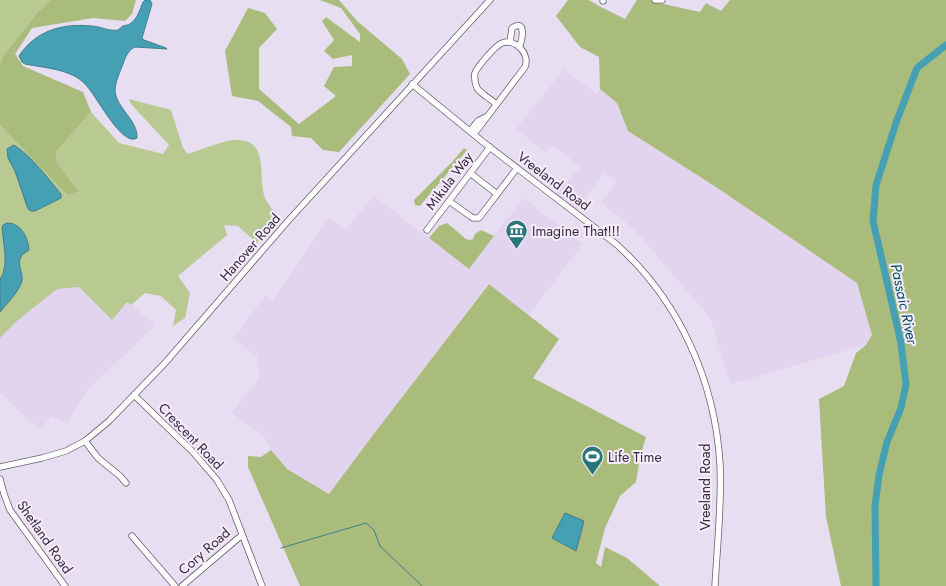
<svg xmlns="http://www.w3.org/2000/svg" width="946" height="586" font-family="Jost,sans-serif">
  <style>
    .built { fill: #e2d4ee }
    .green { fill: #b8c991 }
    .forest { fill: #aabc7b }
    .water { fill: #46a0b4; stroke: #407e8e }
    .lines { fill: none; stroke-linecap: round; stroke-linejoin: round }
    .stream { stroke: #407e8e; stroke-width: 1 }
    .river { stroke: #46a0b4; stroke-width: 7 }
    .minor-casing { stroke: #655c6d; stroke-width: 7 }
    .minor { stroke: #fff; stroke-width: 5.5 }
    .labels { text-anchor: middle; stroke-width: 4; stroke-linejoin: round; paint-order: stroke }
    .street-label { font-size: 14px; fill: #322e36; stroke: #f6ebff }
    .poi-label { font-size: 14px; fill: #322e36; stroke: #f6ebff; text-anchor: start }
    .water-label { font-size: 15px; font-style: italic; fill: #005361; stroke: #f6ebff }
  </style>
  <rect width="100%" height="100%" fill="#e8def1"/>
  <g class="built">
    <path d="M564 69 597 94 600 89 617 103 628 131 716 187 857 283 872 335 866 345 731 384 710 318 634 229 601 203 616 181 604 172 575 212 554 195 581 167 553 146 544 152 516 129Z"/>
    <path d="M374 196 469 269 523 198 583 244 529 315 488 284 373 435 329 494 287 469 271 450 262 435 232 413 260 376 257 356 233 339 265 296 272 301 329 218 345 230Z"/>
    <path d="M79 287 111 320 128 302 155 325 87 391 67 424 52 417 39 429 0 393V338L17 321 57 289Z"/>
  </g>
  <g class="green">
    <path d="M0 0H51L38 12 3 56 0 64Z"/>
    <path d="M129 99 171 110 183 148 188 154C200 150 224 140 235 140 272 138 256 180 266 200 269 206 275 212 279 217L257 243 238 226 224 225 227 235 178 276 190 293 185 318 173 326 176 310 161 296 145 293 131 305 127 302 112 320 79 287 57 289 17 321 0 338V125L67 195 79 192 57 163 56 152 91 112 119 143 163 154 169 145 131 104Z"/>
  </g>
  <g class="forest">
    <path d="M51 0H136L132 14 125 21 93 18 32 28 15 54 23 66 83 92 91 112 56 152 57 163 79 192 67 195 0 125V64L3 56 38 12Z"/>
    <path d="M320 0H339L357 21 402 59 410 74 339 152 323 150 311 138 292 136 291 127 258 101 232 96 225 51 248 8 265 13 277 29 259 48V89L299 124 336 96 324 86 334 67 352 66V55L333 59 324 51 334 40 322 21 326 17 360 42V34L341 8Z"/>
    <path d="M568 0H589L599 6 625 19 637 0H655L659 3 700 12 706 3 721 11 730 0H946V586H841L826 517 819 399 844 386 856 353 866 345 872 335 857 283 716 187 628 131 617 103 600 89 599 57 580 47 556 16Z"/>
    <path d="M464 148 467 150 420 206 415 205 414 200 452 162Z"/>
    <path d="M447 223 466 239 470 240 473 239 475 234 481 230 494 236 469 269 429 238 439 226Z"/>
    <path d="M489 284 559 339 533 378 646 437 640 457 636 482 620 496 605 528 596 563 601 567 605 547 627 558 660 586H300L248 467V456L261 457 271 450 287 469 329 494 373 435Z"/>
  </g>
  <g class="water">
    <path d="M145 0H150L152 4 142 38 144 40 166 48 167 49 135 47C128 50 125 58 123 64 120 72 115 82 115 91 117 109 138 120 137 138 122 148 95 93 85 84 71 69 45 68 25 64L22 62 19 56C35 31 62 23 91 26 100 26 110 32 118 30 120 29 121 27 123 26 126 25 129 25 131 23 138 18 140 9 143 2Z"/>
    <path d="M14 145C32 157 47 177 61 194V198L35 211H31L28 209 15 171 8 158 7 149Z"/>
    <path d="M7 223C21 223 28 237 29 250 27 252 24 253 22 255 16 263 23 272 22 280 21 289 6 305 0 312V279L3 274 5 264V253L2 228 3 225Z"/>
    <path d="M565 513 584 521 576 551 552 538Z"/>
  </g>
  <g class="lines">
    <path class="stream" d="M281 548 366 523 374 530 380 546 422 586"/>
    <path class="river" d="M876 586 875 506 879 475 887 442 901 408 906 384 901 343 873 221 876 185 897 120 917 68 946 45"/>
    <defs>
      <g id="minor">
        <path d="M655 0H662"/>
        <path d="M603 1V0"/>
        <path d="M510 42 512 28C526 18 523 40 519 47"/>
        <path d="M412 84 483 142 616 244C679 300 715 381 720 464 722 505 717 546 715 586"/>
        <path d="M470 131 478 121 486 117"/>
        <path d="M474 134 525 67C530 54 516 38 502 43 496 45 477 67 475 73 474 78 475 83 477 88 481 94 491 99 496 104"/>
        <path d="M470 173 497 194"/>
        <path d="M449 201 470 216 473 218H479L517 168"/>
        <path d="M427 230 490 147"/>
        <path d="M134 395 193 452 217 480 229 500 262 586"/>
        <path d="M85 441 98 458 120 476 126 483"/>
        <path d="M0 467 42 458 66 451 85 441 109 421 165 363 287 222 490 0"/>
        <path d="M0 479 4 494 10 510 65 586"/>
        <path d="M132 536 175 586"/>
        <path d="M182 586 242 535"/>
      </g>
    </defs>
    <use href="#minor" class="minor-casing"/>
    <use href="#minor" class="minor"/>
  </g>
  <defs>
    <symbol id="museum-pin" viewBox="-11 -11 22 30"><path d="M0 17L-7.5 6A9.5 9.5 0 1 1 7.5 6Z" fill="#2a747a" stroke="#f6ebff"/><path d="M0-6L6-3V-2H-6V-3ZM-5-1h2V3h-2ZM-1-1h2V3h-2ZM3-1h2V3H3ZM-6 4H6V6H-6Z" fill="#fff"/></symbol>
    <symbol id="stadium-pin" viewBox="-11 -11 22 30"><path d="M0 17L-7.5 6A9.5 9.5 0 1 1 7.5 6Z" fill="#2a747a" stroke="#f6ebff"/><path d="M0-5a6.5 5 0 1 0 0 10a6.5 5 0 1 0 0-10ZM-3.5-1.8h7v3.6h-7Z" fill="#fff"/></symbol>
  </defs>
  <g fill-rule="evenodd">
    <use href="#museum-pin" x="504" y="218" width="25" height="34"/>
    <use href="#stadium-pin" x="580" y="444" width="25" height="34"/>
  </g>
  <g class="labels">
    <g class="street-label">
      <text transform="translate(449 181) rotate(-53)" y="5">Mikula Way</text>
      <text transform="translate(554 181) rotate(37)" y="5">Vreeland Road</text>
      <text transform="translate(250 247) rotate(-49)" y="5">Hanover Road</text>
      <text transform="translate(191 436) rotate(46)" y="5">Crescent Road</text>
      <text transform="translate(705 487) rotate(-90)" y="5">Vreeland Road</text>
      <text transform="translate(45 537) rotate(55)" y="5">Shetland Road</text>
      <text transform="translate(204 551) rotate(-41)" y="5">Cory Road</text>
    </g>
    <g class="poi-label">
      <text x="532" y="236">Imagine That!!!</text>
      <text x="608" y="462">Life Time</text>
    </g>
    <g class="water-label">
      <text transform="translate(904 304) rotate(78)" y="5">Passaic River</text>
    </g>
  </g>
</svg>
